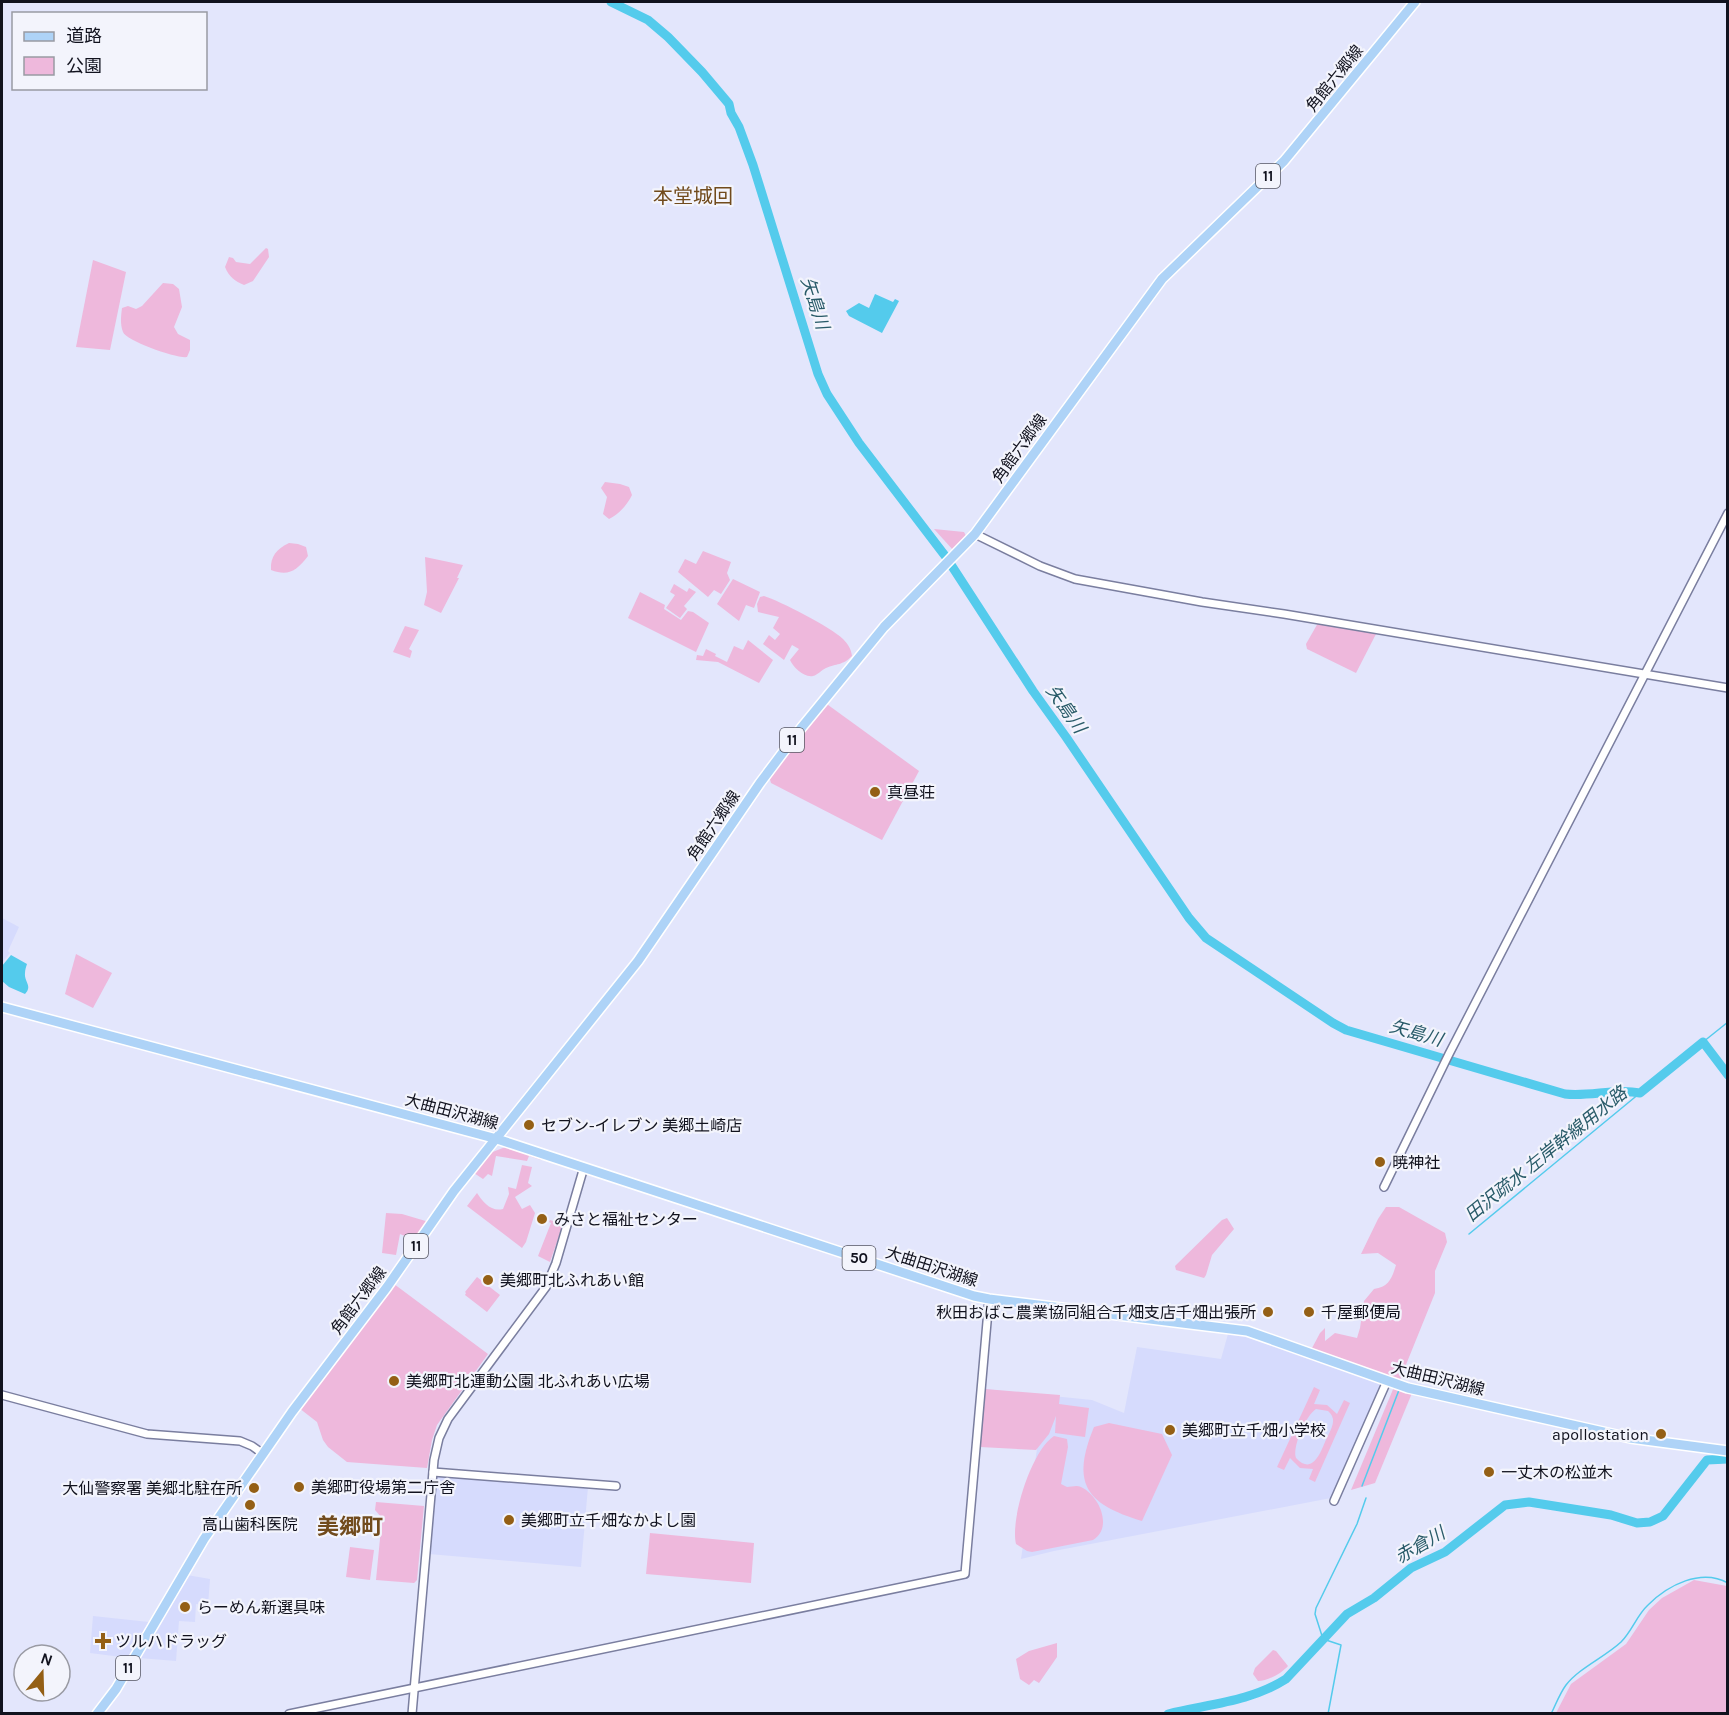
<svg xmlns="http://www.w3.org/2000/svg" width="1729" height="1715" font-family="Karla,'Noto Sans JP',sans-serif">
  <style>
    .built { fill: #d6dbfd }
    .green { fill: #eeb8dc; fill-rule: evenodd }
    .water { fill: #54cbec }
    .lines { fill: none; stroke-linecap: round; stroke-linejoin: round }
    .stream { stroke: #54cbec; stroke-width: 1.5 }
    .river { stroke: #54cbec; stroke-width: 9 }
    .tertiary-casing { stroke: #7a7e9f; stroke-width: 10 }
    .primary-casing { stroke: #fff; stroke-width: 12 }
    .tertiary { stroke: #fff; stroke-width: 7 }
    .primary { stroke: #aed3f7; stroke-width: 9 }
    .poi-dot { fill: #945f15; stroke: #f3f4fc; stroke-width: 2 }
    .labels { text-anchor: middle; stroke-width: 4.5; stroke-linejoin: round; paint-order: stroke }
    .shield { fill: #f3f4fc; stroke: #555661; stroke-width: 1.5 }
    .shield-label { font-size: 15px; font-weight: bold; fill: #11121e }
    .street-label { font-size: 16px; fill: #11121e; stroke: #f3f4fc }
    .poi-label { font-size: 16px; fill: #11121e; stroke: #f3f4fc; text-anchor: start }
    .water-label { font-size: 18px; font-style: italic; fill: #295b69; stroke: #f3f4fc }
    .quarter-label { font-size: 20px; fill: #714b1d; stroke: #f3f4fc }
    .district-label { font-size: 22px; font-weight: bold; fill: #714b1d; stroke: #f3f4fc }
  </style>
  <rect width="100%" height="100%" fill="#e3e6fc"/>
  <g class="built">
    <path d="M2 918 19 927 8 951 10 953 2 963Z"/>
    <path d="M1234 1330 1382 1384 1331 1498 1054 1551 1021 1559 1037 1449 976 1446 985 1389 1092 1400 1124 1413 1137 1347 1221 1359 1228 1334Z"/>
    <path d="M435 1473 588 1487 581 1567 429 1554Z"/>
    <path d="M187 1575 210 1579 208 1605 196 1604 195 1622 179 1621 176 1661 139 1658Z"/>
    <path d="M93 1616 149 1622 129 1658 90 1653Z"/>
  </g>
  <g class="green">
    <path d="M266 248 268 249 269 257 253 281 244 285C235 281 229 277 225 267L229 257 233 258 236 262 250 264Z"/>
    <path d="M93 260 126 272 110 350 76 347Z"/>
    <path d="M163 283 173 284 179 289 182 307 174 327 178 334 190 340V350L187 357C178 359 126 341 123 332 120 324 121 316 122 308L128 306 136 309 142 306Z"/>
    <path d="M605 482 620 484 629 487 632 495C628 504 618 515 609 519L603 514 607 497 601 488Z"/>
    <path d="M934 529 964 532 966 536 953 550Z"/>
    <path d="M289 543 298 544 306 547 308 556C297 570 289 577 271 570 270 556 277 549 289 543Z"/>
    <path d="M703 551 731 562 727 573 730 580 721 594 714 590 708 597 678 572 685 559 696 564Z"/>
    <path d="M425 557 463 565 457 578H459L441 613 424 605 427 592Z"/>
    <path d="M733 579 760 592 754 608 746 605 739 621 717 604Z"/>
    <path d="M674 584 687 592 689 588 696 592 684 606 687 609 680 618 666 608 675 595 670 592Z"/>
    <path d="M640 592 665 605 664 609 681 620 688 611 693 612 709 623 696 652 628 618Z"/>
    <path d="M764 596C780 601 831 627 843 639 848 644 851 649 852 656 842 666 837 663 826 668 821 670 818 675 813 676 804 678 793 667 790 660L799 649 792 645 784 660 763 644 769 635 775 640 780 634 773 628 779 617 758 612 757 604 760 597Z"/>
    <path d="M1318 623 1376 634 1356 673 1307 649 1306 644Z"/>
    <path d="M405 626 419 630 409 649 412 651 410 658 393 652Z"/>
    <path d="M748 640 773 660 759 683 718 662 696 660 697 655 703 656 706 649 716 654 715 656 727 662 734 646 743 650Z"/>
    <path d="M824 702 919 771 882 840 771 783 769 776Z"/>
    <path d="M76 954 112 973 93 1008 65 994Z"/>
    <path d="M508 1146 542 1157 541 1160 529 1156 527 1161 496 1156 492 1176 488 1174 483 1179 474 1173 490 1153Z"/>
    <path d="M522 1165 532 1167 528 1183 532 1186 515 1197 522 1209 530 1205 535 1213 526 1242 522 1248 467 1206 477 1193C483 1202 491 1212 503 1209L509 1194 508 1187 516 1189Z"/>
    <path d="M1386 1207H1399L1445 1233 1447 1242 1435 1271V1293L1399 1382 1311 1350 1320 1333 1325 1328V1341L1335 1333 1357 1338 1360 1328 1364 1301 1374 1289C1389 1287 1392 1278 1396 1265L1378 1253 1361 1254 1378 1219Z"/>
    <path d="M386 1213 402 1214 429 1222 416 1241 400 1234 396 1255 382 1253Z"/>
    <path d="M1227 1218 1234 1229 1212 1255 1206 1275 1204 1278 1176 1270 1175 1266 1222 1220Z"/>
    <path d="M550 1220 563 1224 550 1262 538 1256 551 1223 549 1222Z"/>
    <path d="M477 1277 500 1295 487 1312 465 1295 466 1293 465 1292Z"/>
    <path d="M394 1284 488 1354 437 1425 432 1440 427 1468 347 1462 328 1447 323 1440 317 1422 299 1408Z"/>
    <path d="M1314 1387 1320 1390 1314 1404 1327 1405 1337 1414 1344 1400 1350 1403 1315 1482 1309 1479 1313 1469 1300 1468 1290 1458 1284 1470 1277 1467ZM1316 1409 1328 1411C1331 1414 1332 1415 1333 1419 1334 1426 1328 1435 1325 1442 1320 1454 1312 1475 1296 1458 1292 1447 1306 1415 1316 1409Z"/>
    <path d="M1394 1387 1412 1393 1375 1483 1351 1490Z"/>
    <path d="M985 1389 1060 1395 1059 1404 1089 1408 1085 1437 1055 1433 1056 1416 1049 1434 1036 1450 980 1447Z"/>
    <path d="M1109 1423 1162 1434 1172 1455 1142 1521C1085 1504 1071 1483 1094 1427Z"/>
    <path d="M1054 1436 1067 1439 1068 1447 1061 1484 1067 1487C1071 1487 1077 1485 1081 1487 1100 1496 1113 1528 1093 1540L1032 1552 1027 1551 1016 1544C1010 1518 1032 1450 1054 1436Z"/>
    <path d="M376 1502 424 1506 417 1580 414 1583 376 1580 382 1518 375 1510Z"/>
    <path d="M650 1533 754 1543 751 1583 646 1574Z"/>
    <path d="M350 1547 374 1550 370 1580 346 1577Z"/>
    <path d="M1694 1580 1727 1586V1713H1556L1571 1684 1626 1644 1649 1610 1662 1598Z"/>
    <path d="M1057 1643V1657L1039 1683 1034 1680 1029 1685 1020 1679 1016 1659 1029 1651Z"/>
    <path d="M1273 1650 1276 1651 1288 1666C1282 1673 1268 1681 1258 1681L1253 1674 1255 1668Z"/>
  </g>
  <g class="water">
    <path d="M875 294 893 302 895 299 899 301 882 333 849 316 846 311 859 303 869 308Z"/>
    <path d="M11 955 27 964C26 967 25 970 25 973 24 982 33 986 25 994L9 987 2 981V966Z"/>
  </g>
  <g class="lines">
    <g class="stream">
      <path d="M1703 1042 1728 1022"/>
      <path d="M1469 1234 1640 1093"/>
      <path d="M1362 1486 1399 1390"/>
      <path d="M1328 1714 1341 1645 1323 1639 1315 1614 1316 1608 1357 1524 1366 1498"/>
      <path d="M1551 1714C1556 1704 1560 1693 1566 1685 1579 1668 1605 1657 1621 1642 1632 1631 1637 1615 1648 1605 1668 1585 1701 1568 1728 1583"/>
    </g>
    <g class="river">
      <path d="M611 2 648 20 668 37 702 72 729 104 731 113 739 127 753 165 818 374 827 394 859 443 946 557 1033 691 1066 737 1189 918 1206 938 1333 1023 1346 1030 1565 1094C1590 1097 1615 1088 1640 1093L1703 1042 1728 1075"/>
      <path d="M1168 1714C1208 1704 1250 1702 1286 1679L1347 1614 1374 1598 1411 1568 1445 1552 1505 1505 1529 1502 1611 1515 1637 1523 1650 1522 1663 1516 1707 1460 1728 1459"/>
    </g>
    <defs>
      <g id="tertiary">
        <path d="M975 534 1040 566 1075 579 1202 602 1284 614 1728 688"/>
        <path d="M1384 1187 1449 1054 1728 513"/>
        <path d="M2 1395 147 1434 240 1441 252 1446 262 1453"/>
        <path d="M433 1472 616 1486"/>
        <path d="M1334 1501 1387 1381"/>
        <path d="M289 1714 965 1574 989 1299"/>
        <path d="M412 1714 434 1460 439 1438 448 1419 546 1287 556 1263 584 1167"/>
      </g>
      <g id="primary">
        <path d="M2 1007 497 1139 974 1296 989 1299 1247 1331 1408 1388 1630 1438 1728 1451"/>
        <path d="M97 1714 116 1689 204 1539 292 1412 387 1287 454 1191 638 961 760 783 802 727 884 627 975 534 1162 279 1284 161 1415 2"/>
      </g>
    </defs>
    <use href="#tertiary" class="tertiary-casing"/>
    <use href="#primary" class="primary-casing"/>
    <use href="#tertiary" class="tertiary"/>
    <use href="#primary" class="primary"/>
  </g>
  <g class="poi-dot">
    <circle cx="875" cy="792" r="6"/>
    <circle cx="529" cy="1125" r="6"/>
    <circle cx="1380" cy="1162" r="6"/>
    <circle cx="542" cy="1219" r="6"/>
    <circle cx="488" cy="1280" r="6"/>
    <circle cx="1268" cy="1312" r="6"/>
    <circle cx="1309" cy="1312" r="6"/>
    <circle cx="394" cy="1381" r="6"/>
    <circle cx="1170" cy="1430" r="6"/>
    <circle cx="1661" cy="1434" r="6"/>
    <circle cx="1489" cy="1472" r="6"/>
    <circle cx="299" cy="1487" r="6"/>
    <circle cx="254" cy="1488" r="6"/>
    <circle cx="250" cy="1505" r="6"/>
    <circle cx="509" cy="1520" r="6"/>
    <circle cx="185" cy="1607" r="6"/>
    <path d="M100 1632h6v6h6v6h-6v6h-6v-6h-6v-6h6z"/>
  </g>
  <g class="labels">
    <g class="shield">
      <rect x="1256" y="164" width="24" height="24" rx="4.5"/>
      <rect x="780" y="728" width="24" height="24" rx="4.5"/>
      <rect x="404" y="1234" width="24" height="24" rx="4.5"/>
      <rect x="842.5" y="1246" width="33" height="24" rx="4.5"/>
      <rect x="116" y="1656" width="24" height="24" rx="4.5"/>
    </g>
    <g class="shield-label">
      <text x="1268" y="181">11</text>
      <text x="792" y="745">11</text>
      <text x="416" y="1251">11</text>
      <text x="859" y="1263">50</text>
      <text x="128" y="1673">11</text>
    </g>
    <g class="street-label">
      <text transform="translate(1334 78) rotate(-51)" y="6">角館六郷線</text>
      <text transform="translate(1019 448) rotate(-54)" y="6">角館六郷線</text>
      <text transform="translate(713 825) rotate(-56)" y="6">角館六郷線</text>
      <text transform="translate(452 1111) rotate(15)" y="6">大曲田沢湖線</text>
      <text transform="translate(932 1266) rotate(18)" y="6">大曲田沢湖線</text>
      <text transform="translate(358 1300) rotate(-53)" y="6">角館六郷線</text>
      <text transform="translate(1438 1378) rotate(14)" y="6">大曲田沢湖線</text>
    </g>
    <g class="poi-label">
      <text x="887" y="798">真昼荘</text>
      <text x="541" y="1131">セブン-イレブン 美郷土崎店</text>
      <text x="1392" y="1168">暁神社</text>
      <text x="554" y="1225">みさと福祉センター</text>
      <text x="500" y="1286">美郷町北ふれあい館</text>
      <text x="1256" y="1318" text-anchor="end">秋田おばこ農業協同組合千畑支店千畑出張所</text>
      <text x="1321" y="1318">千屋郵便局</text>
      <text x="406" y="1387">美郷町北運動公園 北ふれあい広場</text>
      <text x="1182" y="1436">美郷町立千畑小学校</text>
      <text x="1649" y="1440" text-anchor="end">apollostation</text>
      <text x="1501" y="1478">一丈木の松並木</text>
      <text x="311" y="1493">美郷町役場第二庁舎</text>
      <text x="242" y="1494" text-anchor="end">大仙警察署 美郷北駐在所</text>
      <text x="521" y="1526">美郷町立千畑なかよし園</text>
      <text x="250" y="1530" text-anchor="middle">高山歯科医院</text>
      <text x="197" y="1613">らーめん新選具味</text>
      <text x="115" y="1647">ツルハドラッグ</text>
    </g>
    <g class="water-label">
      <text transform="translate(815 303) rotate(72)" y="6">矢島川</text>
      <text transform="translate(1066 709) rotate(55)" y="6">矢島川</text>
      <text transform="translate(1416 1033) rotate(16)" y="6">矢島川</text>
      <text transform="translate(1546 1154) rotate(-39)" y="6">田沢疏水 左岸幹線用水路</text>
      <text transform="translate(1420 1545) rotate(-30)" y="6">赤倉川</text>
    </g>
    <g class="quarter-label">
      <text x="693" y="203">本堂城回</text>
    </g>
    <g class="district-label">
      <text x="350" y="1534">美郷町</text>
    </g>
  </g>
  <rect width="1729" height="1715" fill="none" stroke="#11121e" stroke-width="6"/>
  <rect x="12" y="12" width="195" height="78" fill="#f3f4fc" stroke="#999aa3" stroke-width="1.5"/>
  <rect x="24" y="32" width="30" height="9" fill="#aed3f7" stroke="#999aa3" stroke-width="1.5"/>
  <text x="66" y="42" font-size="18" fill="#11121e">道路</text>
  <rect x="24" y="57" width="30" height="18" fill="#eeb8dc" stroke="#999aa3" stroke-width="1.5"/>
  <text x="66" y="72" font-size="18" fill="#11121e">公園</text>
  <g transform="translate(42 1673) rotate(19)"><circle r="28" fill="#f3f4fc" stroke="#999aa3" stroke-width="1.5"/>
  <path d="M0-4.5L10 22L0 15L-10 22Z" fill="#945f15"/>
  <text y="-9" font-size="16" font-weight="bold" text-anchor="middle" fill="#11121e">N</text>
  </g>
</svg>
